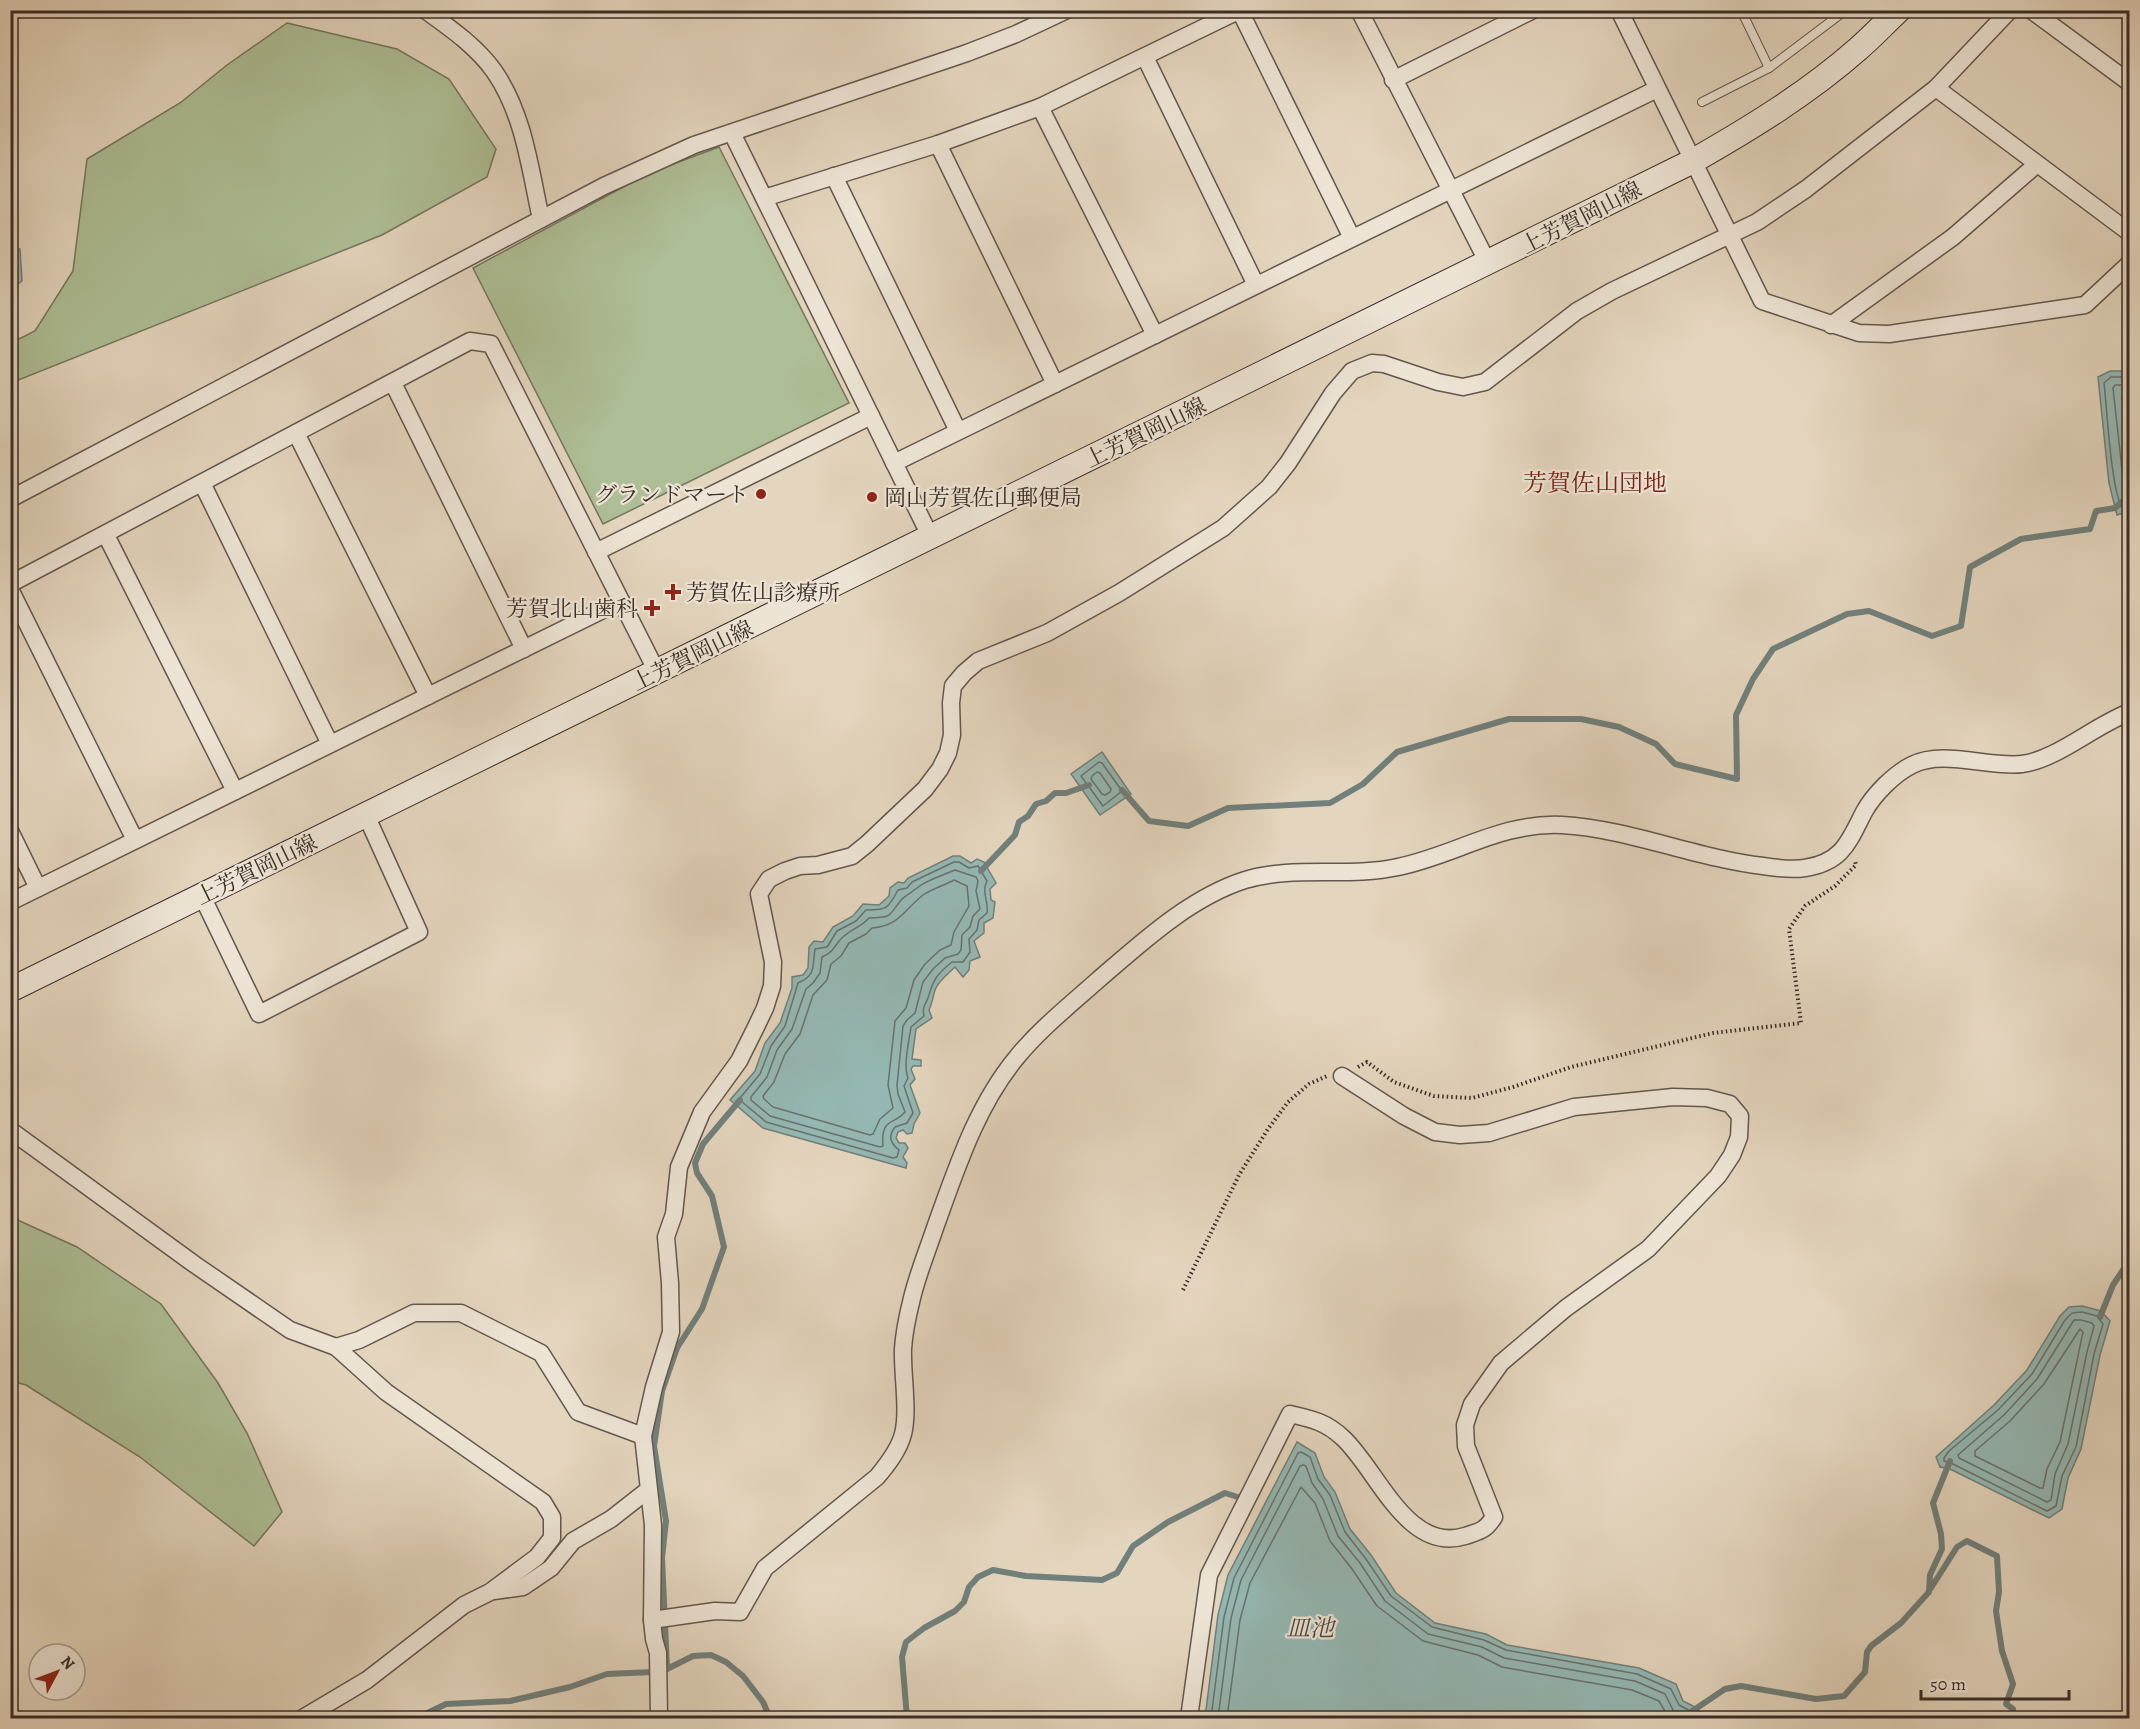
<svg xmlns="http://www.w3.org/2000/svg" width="2140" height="1729" font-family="Alegreya,'Noto Serif JP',serif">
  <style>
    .green { fill: #aebe96; stroke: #74765e; stroke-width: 1.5 }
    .water { fill: #95b8b4; stroke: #71807c; stroke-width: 1.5 }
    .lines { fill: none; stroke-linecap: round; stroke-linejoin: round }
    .shore { stroke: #68726e; stroke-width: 1.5 }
    .stream { stroke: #71807c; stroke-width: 6 }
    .service-casing { stroke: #64574d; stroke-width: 10 }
    .minor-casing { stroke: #64574d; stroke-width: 19 }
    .secondary-casing { stroke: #3a2d27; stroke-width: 26 }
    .path { stroke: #3a2d27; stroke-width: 4; stroke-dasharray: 1.5 3; stroke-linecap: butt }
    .service { stroke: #ede4d5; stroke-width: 8 }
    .minor { stroke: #ede4d5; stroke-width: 16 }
    .secondary { stroke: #ede4d5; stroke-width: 24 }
    .poi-dot { fill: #8f2418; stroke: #ede4d5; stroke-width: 2 }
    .labels { text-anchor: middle; stroke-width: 4.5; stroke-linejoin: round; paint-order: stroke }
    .street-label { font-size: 22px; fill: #3a2d27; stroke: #ede4d5 }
    .poi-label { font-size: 22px; fill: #3a2d27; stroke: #ede4d5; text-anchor: end }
    .neighbourhood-label { font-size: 24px; fill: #7a1f14; stroke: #ede4d5 }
    .water-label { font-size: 24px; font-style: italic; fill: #4c4943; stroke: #ede4d5 }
  </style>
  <rect width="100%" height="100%" fill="#e4d5be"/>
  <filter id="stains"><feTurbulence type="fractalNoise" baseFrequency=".00333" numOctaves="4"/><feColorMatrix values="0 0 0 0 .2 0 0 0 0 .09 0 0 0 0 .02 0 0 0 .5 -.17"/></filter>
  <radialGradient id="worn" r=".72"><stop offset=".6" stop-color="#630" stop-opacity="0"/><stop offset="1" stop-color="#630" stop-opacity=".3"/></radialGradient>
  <g class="green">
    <path d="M287 23 397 49 449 79 496 149 487 177 382 235 11 383V343L35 331 73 271 87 159 180 103 227 65Z"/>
    <path d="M719 147 849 403 603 524 473 268 649 173Z"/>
    <path d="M11 1217 77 1247 161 1304 218 1383 247 1433 282 1512 254 1546 140 1457 26 1385 11 1381Z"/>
  </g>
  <g class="water">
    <path d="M11 249H20L22 281 11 289Z"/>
    <path d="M2110 371H2129V511L2117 515 2109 483 2098 377Z"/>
    <path d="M1102 752 1131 794 1100 815 1071 774Z"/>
    <path d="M953 856H960L971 863 977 859 984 862 996 883 990 889 991 900 995 902 993 918 984 923V933L974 941 980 957 970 961 969 970 963 977 955 967C948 974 938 981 935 990 933 997 932 1003 929 1010L932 1018 916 1029 912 1059 921 1060V1066H913L911 1069 915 1079 910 1085 920 1113 914 1124 912 1133 907 1134 903 1130 898 1132 896 1138 899 1143H905L908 1148 903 1157 907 1163 906 1168 763 1128 730 1100 755 1071 765 1043 780 1023 792 988V977L803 975 808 968 809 947 814 941 823 942 833 927 853 916 863 904 879 905 889 896 890 888 898 882 904 883 908 878Z"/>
    <path d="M2082 1306 2101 1311 2110 1321 2100 1355 2081 1449 2068 1478 2062 1509 2049 1518 1950 1469 1940 1467 1936 1457 1994 1405 2027 1370 2060 1316 2069 1307Z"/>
    <path d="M1297 1442 1315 1453 1324 1477 1335 1492 1350 1529 1371 1555 1396 1593 1435 1623 1486 1634 1507 1645 1639 1668 1676 1684 1683 1701 1699 1709 1698 1718H1205L1218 1615 1228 1575Z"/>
  </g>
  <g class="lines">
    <g class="shore">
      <path d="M2130 377H2111L2104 383C2107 408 2111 490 2122 507H2130"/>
      <path d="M2130 385H2115L2113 388 2125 497 2130 499"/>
      <path d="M2130 394H2124L2122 397 2130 466"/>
      <path d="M1099 762 1102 763 1122 791 1103 806 1081 776Z"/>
      <path d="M1097 772 1100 773 1111 789 1110 792 1105 795 1102 794 1091 779 1092 776Z"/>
      <path d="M954 862H959L969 868 978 866 987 881C981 893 989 901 987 913L979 920 977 930 969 939 970 952 963 962H952C937 974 933 980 928 998 925 1005 922 1008 924 1016L911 1027C909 1041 903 1066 908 1078L904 1086 913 1113 907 1123 895 1127C888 1136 890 1143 899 1150L897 1157 893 1158 766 1122 741 1101 740 1098 760 1074 771 1046 785 1026 798 983C817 975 812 966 815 949L827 947 837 931 856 921 866 910C887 910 888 909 898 890L907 888 912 882Z"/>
      <path d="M955 870 976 877 978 881 976 891 980 909 973 916 970 927 962 935 961 950 958 954 945 958 933 969 923 982 915 1013 907 1020 903 1026 897 1085 898 1094 905 1112C893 1126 881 1117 883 1146L880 1147 770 1116 751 1100V1097L767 1077 777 1050 792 1029 806 989 813 983 820 973 822 957C836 951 834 944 844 936 852 929 861 927 869 918 894 917 887 917 902 899 904 897 913 891 917 888 926 880 944 875 955 870Z"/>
      <path d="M954 880 967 886 969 906 954 932 951 945 940 950 925 964 914 980 906 1008 895 1021 888 1085 893 1108 880 1119 873 1134 870 1135 773 1107 764 1099 763 1096 774 1082 785 1054 800 1034 813 995 827 980 831 964 841 956 849 943 866 934 872 928C899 926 904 910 923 895 932 889 945 885 954 880Z"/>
      <path d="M2082 1312 2097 1316 2103 1324 2094 1354 2076 1447 2062 1476 2056 1506 2047 1511 1953 1464 1944 1461V1458L1949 1451 1998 1410 2032 1374 2065 1320 2072 1313Z"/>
      <path d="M2074 1320H2081L2092 1323 2094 1326 2087 1352 2068 1444 2055 1474 2051 1500 2047 1502 1959 1458 1958 1455 2004 1415 2037 1379Z"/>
      <path d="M2080 1329 2083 1332 2060 1442 2047 1469 2043 1488H2040L1975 1456V1451L2010 1421 2044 1384Z"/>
      <path d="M1211 1718 1224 1617 1234 1578 1298 1453 1301 1452 1310 1457 1318 1479 1330 1495 1345 1532 1366 1559 1391 1596 1432 1627 1484 1640 1506 1650 1637 1674 1671 1689 1679 1705 1692 1712 1693 1718"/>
      <path d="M1218 1718 1231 1618 1241 1580 1300 1466 1303 1465 1306 1466 1312 1483 1323 1499 1338 1536 1360 1563 1385 1601 1428 1634 1482 1647 1504 1658 1635 1681 1665 1694 1673 1710 1685 1718"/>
      <path d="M1227 1718 1240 1620 1250 1583 1301 1487 1315 1503 1330 1541 1352 1569 1377 1606 1423 1641 1478 1655 1502 1667 1632 1690 1659 1701 1669 1718"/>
    </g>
    <g class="stream">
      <path d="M1122 790 1149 821 1188 826 1228 808 1330 803 1363 784 1397 752 1509 719H1581L1619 727 1656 744 1675 764 1737 779 1736 715 1753 679 1773 649 1847 614 1869 611 1932 636 1961 626 1970 567 2021 539 2090 529 2096 511 2115 508 2130 495"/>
      <path d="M981 871 1015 835 1019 822 1028 816 1036 804 1046 801 1055 793H1066L1089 785"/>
      <path d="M2100 1317 2113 1285 2123 1270"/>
      <path d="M1931 1588 1957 1547 1967 1541 1997 1556 1999 1592 1996 1611 2002 1651 2013 1684 2006 1704 2013 1709 2014 1718"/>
      <path d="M667 1669 662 1558 666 1521 654 1446 662 1391 677 1348 702 1309 724 1247 712 1196 697 1173 695 1163 703 1144 740 1100"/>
      <path d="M417 1718 446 1704 510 1701 570 1687 607 1674 653 1672 667 1669 693 1656 711 1655 726 1662 743 1676 763 1702 770 1718"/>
      <path d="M907 1718 902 1657 906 1642 924 1628 955 1611 964 1602 969 1587 978 1577 993 1570 1026 1576 1102 1580 1117 1573 1133 1546 1168 1522 1225 1493 1241 1498"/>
      <path d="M1682 1718 1725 1689 1741 1686 1816 1699 1844 1696 1865 1672 1867 1652 1871 1646 1901 1623 1929 1592 1930 1575 1942 1549 1941 1534 1933 1503 1950 1461"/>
    </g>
    <defs>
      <g id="service">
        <path d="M1741 10 1769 68"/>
        <path d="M1702 102 1769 68 1846 10"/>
      </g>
      <g id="minor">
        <path d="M425 10C450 28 476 46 494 71 524 114 530 169 541 219"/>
        <path d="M1359 10 1488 263"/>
        <path d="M1619 10 1762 301 1859 333 1889 334 2085 305 2130 263"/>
        <path d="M2031 10 2130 83"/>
        <path d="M1240 11 1352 238"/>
        <path d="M1145 57 1256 285"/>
        <path d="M1393 80 1533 10"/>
        <path d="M1936 88 2130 233"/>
        <path d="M1040 107 1155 335"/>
        <path d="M732 133 931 538"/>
        <path d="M938 144 1055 384"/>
        <path d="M834 176 958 431"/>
        <path d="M764 198 938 144 1040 107 1240 10"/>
        <path d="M1831 325 1953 237 2037 164"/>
        <path d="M393 383 524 649"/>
        <path d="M296 433 428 696"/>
        <path d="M894 463 1657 89"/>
        <path d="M202 483 330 744"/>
        <path d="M10 499 604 186 694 145 967 53 1016 34 1067 10"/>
        <path d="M106 535 235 791"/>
        <path d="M596 552 871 416"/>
        <path d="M10 584 470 341 491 344 657 672"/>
        <path d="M10 589 135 840"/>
        <path d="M10 831 38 888"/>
        <path d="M202 896 259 1014 419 932 366 815"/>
        <path d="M10 902 621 601"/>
        <path d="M10 1130 194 1264 290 1330 336 1347 359 1340 414 1313H461L541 1353 578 1412 643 1436"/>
        <path d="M494 1591 523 1587 551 1568 573 1541 611 1519 648 1490"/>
        <path d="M652 1620 715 1611 740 1612 765 1568 877 1477C887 1465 899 1450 903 1434 909 1411 902 1373 903 1349 904 1332 908 1314 912 1298 918 1273 928 1249 936 1225 957 1167 977 1105 1017 1057 1041 1028 1070 1005 1098 980 1141 943 1189 898 1245 880 1294 865 1348 878 1398 867 1456 855 1501 822 1562 825 1630 829 1695 858 1763 866 1776 868 1792 870 1805 868 1843 862 1849 841 1864 812 1874 794 1894 774 1912 765 1943 749 1989 768 2022 764 2056 760 2095 725 2130 712"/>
        <path d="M303 1718 367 1680 464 1605 490 1592 537 1557 552 1538V1517L543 1502 386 1392 336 1347"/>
        <path d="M659 1718 658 1653 654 1639 652 1620 653 1525 643 1436 654 1387 671 1332 670 1283 666 1237 674 1214 679 1167 702 1112 739 1061 755 1029 765 1008 772 986 773 962 759 894 769 879 785 871 800 866 818 865 852 856 867 844 925 789 940 769 948 753 952 735 951 703 953 686 964 673 978 661 1047 633 1119 593 1223 528 1269 487 1288 463 1333 393 1352 371 1372 363 1384 364 1438 382 1463 387 1485 382 1577 311 1612 291 1757 222 1806 189 1936 88 2010 10"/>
        <path d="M1189 1718 1209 1575 1290 1414C1312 1419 1326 1422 1343 1438 1377 1469 1407 1554 1465 1536 1480 1531 1485 1531 1494 1517L1466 1446 1465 1425 1472 1404 1501 1363 1566 1308 1648 1249 1718 1176 1732 1155 1739 1137 1740 1116 1730 1104 1707 1098 1673 1097 1574 1107 1489 1133 1460 1135 1435 1132 1404 1116 1342 1076"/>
      </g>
      <path id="secondary" d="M10 990 1693 161C1751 128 1808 93 1858 49 1872 37 1885 23 1899 10"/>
    </defs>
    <use href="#service" class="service-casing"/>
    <use href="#minor" class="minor-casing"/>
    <use href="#secondary" class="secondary-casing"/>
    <g class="path">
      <path d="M1358 1067 1367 1062 1394 1082 1434 1096 1472 1098 1513 1087 1571 1067 1713 1033 1801 1023 1789 929 1805 906 1835 886 1856 865 1855 861"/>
      <path d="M1183 1290 1239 1175 1268 1129 1288 1102 1309 1084 1327 1076"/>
    </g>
    <use href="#service" class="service"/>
    <use href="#minor" class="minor"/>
    <use href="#secondary" class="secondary"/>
  </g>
  <g class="poi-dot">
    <circle cx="761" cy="494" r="6"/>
    <circle cx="872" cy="497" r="6"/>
    <path d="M670 583h6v6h6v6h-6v6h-6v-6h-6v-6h6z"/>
    <path d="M649 599h6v6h6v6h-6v6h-6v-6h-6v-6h6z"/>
  </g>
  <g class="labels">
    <g class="street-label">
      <text transform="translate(1581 217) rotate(-27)" y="8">上芳賀岡山線</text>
      <text transform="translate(1145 432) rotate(-26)" y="8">上芳賀岡山線</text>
      <text transform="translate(692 655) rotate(-26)" y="8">上芳賀岡山線</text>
      <text transform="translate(256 869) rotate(-26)" y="8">上芳賀岡山線</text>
    </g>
    <g class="poi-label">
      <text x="749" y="502">グランドマート</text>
      <text x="884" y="505" text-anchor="start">岡山芳賀佐山郵便局</text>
      <text x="686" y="600" text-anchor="start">芳賀佐山診療所</text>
      <text x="638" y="616">芳賀北山歯科</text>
    </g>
    <g class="neighbourhood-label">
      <text x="1595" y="491">芳賀佐山団地</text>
    </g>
    <g class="water-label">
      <text x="1310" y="1636">皿池</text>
    </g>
  </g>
  <rect width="2140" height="1729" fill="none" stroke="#e4d5be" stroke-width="36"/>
  <rect x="12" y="12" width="2116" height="1705" fill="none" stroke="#3a2d27" stroke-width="3"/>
  <rect x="18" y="18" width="2104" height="1693" fill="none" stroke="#3a2d27" stroke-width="1.5"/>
  <g transform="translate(57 1672) rotate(49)"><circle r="28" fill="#ede4d5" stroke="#a59b8f" stroke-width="1.5"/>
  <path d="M0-4.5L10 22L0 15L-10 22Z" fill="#8f2418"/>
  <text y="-9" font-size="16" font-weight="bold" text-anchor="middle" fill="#3a2d27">N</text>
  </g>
  <path d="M1921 1690v9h148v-9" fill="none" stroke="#3a2d27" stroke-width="3"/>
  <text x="1930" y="1690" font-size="18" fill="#3a2d27" stroke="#ede4d5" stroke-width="4.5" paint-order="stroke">50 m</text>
  <rect width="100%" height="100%" filter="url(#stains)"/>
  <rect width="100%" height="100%" fill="url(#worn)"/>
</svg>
